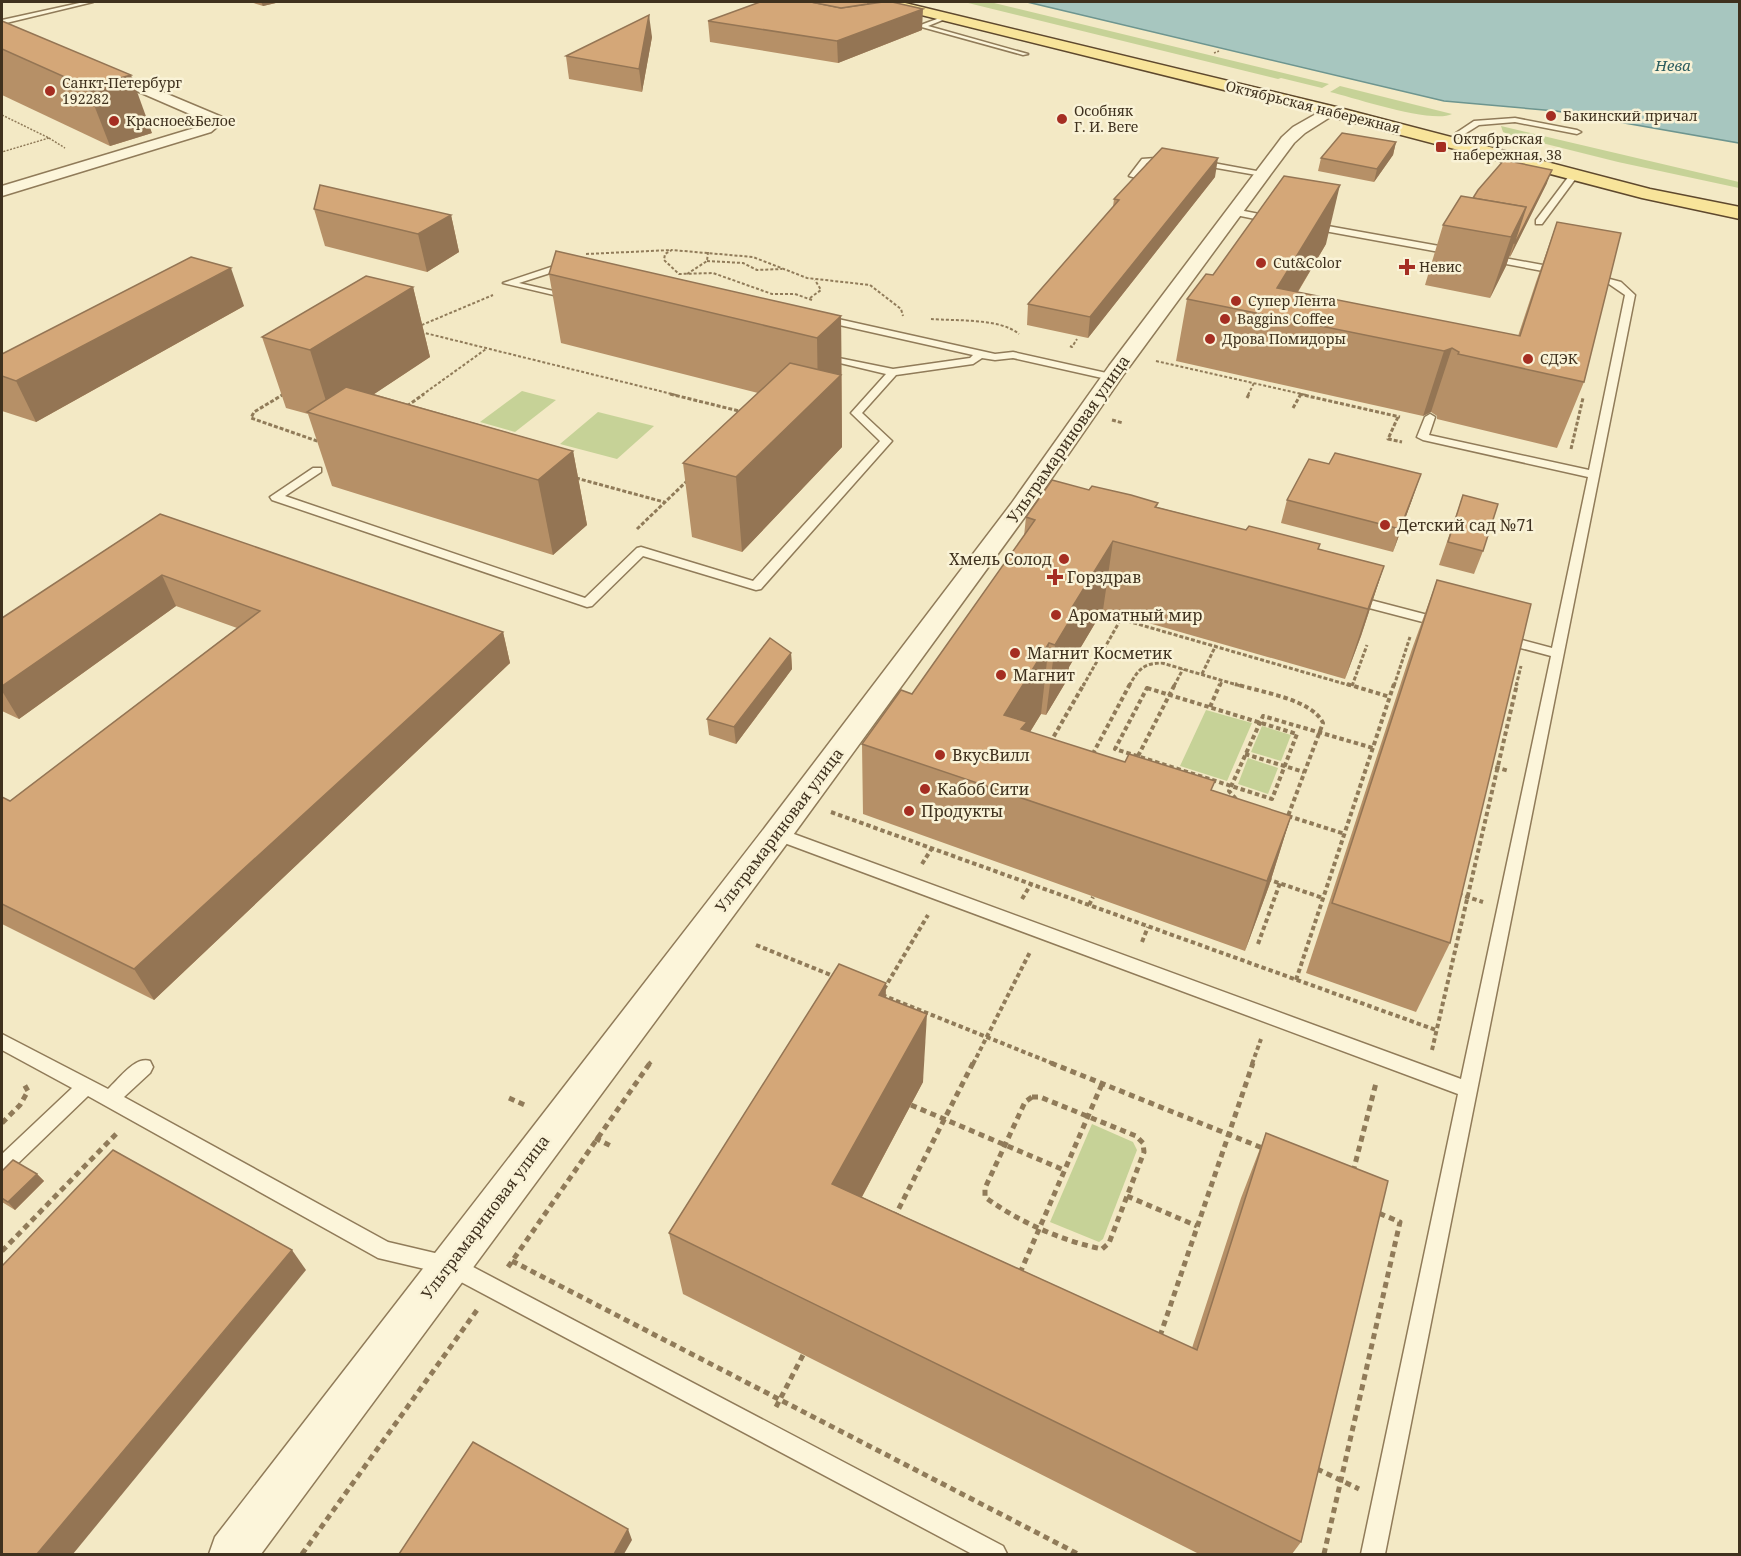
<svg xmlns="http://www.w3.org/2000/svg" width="1741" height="1556" font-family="'Noto Serif',serif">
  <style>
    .green { fill: #c6d297 }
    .water { fill: #a7c6bf; stroke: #6d958f; stroke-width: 1.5 }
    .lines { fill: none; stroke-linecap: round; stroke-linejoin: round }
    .lane-casing { stroke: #907b59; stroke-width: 3 }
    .street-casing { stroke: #907b59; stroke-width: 3 }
    .primary-casing { stroke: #5e482d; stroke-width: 3 }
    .path-far4 { stroke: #907b59; stroke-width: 1.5; stroke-dasharray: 2 1.5; stroke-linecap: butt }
    .path-far3 { stroke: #907b59; stroke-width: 2; stroke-dasharray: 3 2; stroke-linecap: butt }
    .path-far2 { stroke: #907b59; stroke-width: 3; stroke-dasharray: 4 2; stroke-linecap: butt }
    .path-far1 { stroke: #907b59; stroke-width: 4; stroke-dasharray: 4.5 3; stroke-linecap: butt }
    .path { stroke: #907b59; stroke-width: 5; stroke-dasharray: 6 4.5; stroke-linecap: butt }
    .lane { fill: #fcf5da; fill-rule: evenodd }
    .street { fill: #fcf5da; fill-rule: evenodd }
    .primary { fill: #f8e49a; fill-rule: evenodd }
    .wall { fill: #b69067 }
    .shaded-wall { fill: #947554 }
    .building { fill: #d4a778; stroke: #947554; stroke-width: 1.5 }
    .poi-dot { fill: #a52e22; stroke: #f9f2d6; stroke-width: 2 }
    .labels { text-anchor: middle; stroke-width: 5; stroke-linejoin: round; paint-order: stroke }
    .far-poi-label { font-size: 14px; fill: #3f311e; stroke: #f9f2d6; text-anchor: start }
    .far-street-label { font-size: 14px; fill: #3f311e; stroke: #f9f2d6 }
    .far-water-label { font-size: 15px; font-style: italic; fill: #2c5e60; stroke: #f9f2d6 }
    .street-label { font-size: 16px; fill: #3f311e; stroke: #f9f2d6 }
    .poi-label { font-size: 16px; fill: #3f311e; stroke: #f9f2d6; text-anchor: start }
  </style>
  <rect width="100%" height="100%" fill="#f3e9c5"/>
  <g class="green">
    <path d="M964 2H990L1329 84 1322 88 1281 78 1278 79Z"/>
    <path d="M1340 86 1452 114C1432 124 1355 98 1330 92Z"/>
    <path d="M1501 126 1739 182V188L1618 162 1510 135 1503 132Z"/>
    <path d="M522 391 556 400 515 432 480 422Z"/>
    <path d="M598 412 654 426 617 459 560 444Z"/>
    <path d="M1206 710 1252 723 1227 781 1180 766Z"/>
    <path d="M1262 726 1291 735 1281 761 1251 752Z"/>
    <path d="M1248 758 1278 768 1268 794 1238 784Z"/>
    <path d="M1092 1124 1133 1142 1137 1150 1103 1239 1099 1242 1050 1222Z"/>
  </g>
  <path class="water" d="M1027 2H1739V143L1556 111 1444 101Z"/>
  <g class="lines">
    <defs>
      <g id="lane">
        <path d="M84 2H93L2 24V20Z"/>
        <path d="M945 16 950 17 928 26 1028 54 1023 55 918 26Z"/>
        <path d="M1515 118 1577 130 1581 132 1577 134 1515 122 1479 125 1463 135 1456 133 1474 121Z"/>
        <path d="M1170 157H1173V161L1147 163 1136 178 1129 176 1142 159Z"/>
        <path d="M1197 160 1262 172 1266 174 1262 176 1194 164 1193 162Z"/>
        <path d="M1572 172 1579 174 1542 224H1536V220Z"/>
        <path d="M1234 209 1275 217 1279 220 1275 223 1231 214V210Z"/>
        <path d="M1311 223 1456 249 1461 252 1456 255 1308 228V224Z"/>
        <path d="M1488 255 1559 268 1564 271 1559 274 1485 260V256Z"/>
        <path d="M569 261 574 264 572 266 519 283 575 296V300L503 283Z"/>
        <path d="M1591 274 1621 282 1635 295 1385 1554H1361L1458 1094 771 838 769 834 771 830H783L1461 1079 1551 656 1498 642 1496 639 1503 635 1552 648 1588 477 1423 440 1417 437 1425 417 1430 414 1435 417 1429 435 1589 470 1625 295 1609 284 1588 279 1586 277Z"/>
        <path d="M820 315 995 354 1013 352 1111 374 1116 377 1111 380 1013 358 995 360 982 358 973 364 896 375 862 413 892 441 761 589 756 590 643 556 592 606 587 607 272 500 270 497 313 468H321V472L285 496 585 598 637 548 641 547 753 581 880 441 851 413 886 374 819 358V354L893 369 970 358 973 355 817 320V316Z"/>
        <path d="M1355 596 1447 620 1449 623 1442 627 1350 603 1348 600Z"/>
        <path d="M2 1034 108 1089C119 1079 135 1056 150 1061L153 1067 150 1073 124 1097 388 1242 456 1258 1003 1546 1007 1554H972L446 1274 378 1258 88 1096 9 1172 2 1175V1154L72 1088 2 1050Z"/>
      </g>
      <g id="street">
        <path d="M98 65 222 117 225 120 211 132 2 196V186L201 126 206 121 93 72 91 69Z"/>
        <path d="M1330 106 1335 108 1338 111 1335 114 1305 133 1294 143 1268 178 1124 374 1027 514 788 842 261 1554H209L215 1537 766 826 1011 504 1109 366 1282 137 1293 127Z"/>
      </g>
      <path id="primary" d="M879 2H901L1336 107 1650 189 1740 207V219L1642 198 1325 115 881 5Z"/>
    </defs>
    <use href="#lane" class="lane-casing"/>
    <use href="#street" class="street-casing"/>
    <use href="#primary" class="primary-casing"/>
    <g class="path-far4">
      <path d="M1214 53 1219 51"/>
      <path d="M2 115 49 138 2 152"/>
      <path d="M49 138 65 148"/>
    </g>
    <g class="path-far3">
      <path d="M586 254 672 250"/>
      <path d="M707 261 743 263 757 270 782 269"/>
      <path d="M687 274 707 261 708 252"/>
      <path d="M810 298 821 290 815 280"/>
      <path d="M812 300 795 294H772L713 273 679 274 664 260 665 254 672 250 753 257 807 278 870 285 901 309 903 316"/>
      <path d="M931 319C956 321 1000 318 1019 334"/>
      <path d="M417 327 493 295"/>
      <path d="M421 332 676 395"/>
      <path d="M1070 346 1072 347 1077 339"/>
      <path d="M1156 361 1306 395"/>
      <path d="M281 395 285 393"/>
      <path d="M422 395 486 349"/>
      <path d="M1248 395 1254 383"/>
    </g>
    <g class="path-far2">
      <path d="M284 394 254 412 251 418 320 442"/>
      <path d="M670 394 743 412"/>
      <path d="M1299 394 1400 417"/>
      <path d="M1247 398 1249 394"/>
      <path d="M407 406 424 394"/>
      <path d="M1293 408 1301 394"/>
      <path d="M1398 417 1388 439 1402 442"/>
      <path d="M1112 420 1123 423"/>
      <path d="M1571 449 1583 398"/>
      <path d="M576 478 664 502"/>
      <path d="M637 529 688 480"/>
      <path d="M1105 610 1103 614 1352 686"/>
      <path d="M1202 674 1216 645"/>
      <path d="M1083 686 1121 619"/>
      <path d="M1129 686C1138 670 1143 663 1162 663L1241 686"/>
      <path d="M1174 686 1183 669"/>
      <path d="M1220 686 1222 681"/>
      <path d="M1352 686 1367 645"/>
      <path d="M1394 686 1410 637"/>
      <path d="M1516 686 1521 666"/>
    </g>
    <g class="path-far1">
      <path d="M1130 684 1089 761 1091 771 1101 779 1260 832H1275L1285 824 1323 723C1312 699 1260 692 1235 684"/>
      <path d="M1347 684 1390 697"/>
      <path d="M1147 688 1297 734 1272 799 1115 749Z"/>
      <path d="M1210 707 1220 684"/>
      <path d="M1050 743 1084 684"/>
      <path d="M1245 754 1304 772"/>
      <path d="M1138 756 1175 684"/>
      <path d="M1488 765 1509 771"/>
      <path d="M1236 799 1229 791 1263 716 1373 748"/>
      <path d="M831 812 1436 1030"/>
      <path d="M1288 816 1345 834"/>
      <path d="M922 864 932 848"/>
      <path d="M1267 879 1323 898"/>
      <path d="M1458 894 1483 902"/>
      <path d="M1022 899 1031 884"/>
      <path d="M1089 905 1093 897"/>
      <path d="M1142 942 1148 927"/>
      <path d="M1258 944 1280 883"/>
      <path d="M756 945 836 977"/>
      <path d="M1296 980 1394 684"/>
      <path d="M884 989 928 915"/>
      <path d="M882 995 1054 1064"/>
      <path d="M1432 1050 1517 684"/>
      <path d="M649 1064 651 1062"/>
      <path d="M973 1064 1030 952"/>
      <path d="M1252 1064 1261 1039"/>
    </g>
    <g class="path">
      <path d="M1051 1063 1265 1149"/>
      <path d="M1032 1097H1040L1136 1136 1143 1143 1144 1152 1109 1243 1102 1249C1062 1241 1017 1221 985 1197V1188L1025 1102Z"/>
      <path d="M509 1098 527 1106"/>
      <path d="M911 1105 1064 1170"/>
      <path d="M2 1123 20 1105 28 1091 24 1084"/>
      <path d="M595 1138 613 1147"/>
      <path d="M1353 1172 1376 1083"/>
      <path d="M1127 1196 1197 1226"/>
      <path d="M894 1218 973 1063"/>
      <path d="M2 1251 118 1132"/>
      <path d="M512 1261 1078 1554"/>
      <path d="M508 1267 650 1063"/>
      <path d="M1020 1273 1102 1084"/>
      <path d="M1160 1336 1253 1063"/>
      <path d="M776 1407 803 1355"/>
      <path d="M1317 1469 1359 1489"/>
      <path d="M302 1554 477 1310"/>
      <path d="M1324 1554 1400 1222 1376 1212"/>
    </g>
    <use href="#lane" class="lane"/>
    <use href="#street" class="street"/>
    <use href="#primary" class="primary"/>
  </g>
  <g class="wall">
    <path d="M250 2H280L263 6Z"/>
    <path d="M875 2V3L922 30 838 63 710 42 708 21Z"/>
    <path d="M2 21 152 133 110 146 2 95Z"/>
    <path d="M652 37 642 92 569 79 566 56Z"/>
    <path d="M1396 142 1393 155 1374 182 1318 171 1321 158Z"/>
    <path d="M1215 177 1088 338 1027 325 1028 304 1113 207 1114 199Z"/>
    <path d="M1547 183 1510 257 1509 256 1506 266 1490 298 1425 285 1443 225 1473 198Z"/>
    <path d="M314 209 451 215 459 252 427 272 325 246Z"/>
    <path d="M1557 222 1584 382 1557 448 1437 419V416L1431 412 1423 416 1176 361 1187 299 1213 275 1326 244 1298 292 1518 336 1536 282Z"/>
    <path d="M549 274 841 316 842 447 742 552 692 537 683 463 758 393 561 343Z"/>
    <path d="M413 287 430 357 374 394 573 451 587 525 553 555 332 486 308 414 286 408 262 337Z"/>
    <path d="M244 306 36 422 2 411V354Z"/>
    <path d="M1089 490 1158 503 1157 507 1384 566 1361 636 1345 679 1103 610 1069 667 1067 680 1046 715 1041 714 1030 732 1291 816 1269 886 1245 951 863 814 862 744 912 694 1024 536 1026 517Z"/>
    <path d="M1463 495 1483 551 1474 574 1439 565Z"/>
    <path d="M1413 497 1393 552 1281 523 1287 500Z"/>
    <path d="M160 514 503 632 510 663 154 1000 2 924V797L10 801 237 628 176 606 19 719 2 711V618Z"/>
    <path d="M1437 580 1450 943 1416 1012 1306 973 1412 649Z"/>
    <path d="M791 653 792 669 736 744 709 735 707 719Z"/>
    <path d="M886 997 923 1082 862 1197 1192 1348 1241 1198 1266 1133 1301 1542 1292 1554H1199L683 1294 669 1233Z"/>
    <path d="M2 1171 37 1174 44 1181 15 1210 2 1202Z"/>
  </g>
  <g class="shaded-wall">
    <path d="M261 2H280L263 6Z"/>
    <path d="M923 9 922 30 838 63 837 41Z"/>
    <path d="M649 15 652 37 642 92 639 69Z"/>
    <path d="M131 75 152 133 110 146 87 87Z"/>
    <path d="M1396 142 1393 155 1374 182 1377 169Z"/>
    <path d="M1218 158 1215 177 1088 338 1090 317Z"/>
    <path d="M1552 170 1547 183 1510 257 1515 243Z"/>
    <path d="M1340 185 1326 244 1282 318 1277 288Z"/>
    <path d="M1526 207 1506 266 1490 298 1511 237Z"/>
    <path d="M451 215 459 252 427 272 418 234Z"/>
    <path d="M231 268 244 306 36 422 16 381Z"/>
    <path d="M413 287 430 357 335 420H332L310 350Z"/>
    <path d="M841 316 842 447 742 552 736 477 818 397 817 338Z"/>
    <path d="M1452 348 1431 412 1423 416 1444 351Z"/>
    <path d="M573 451 587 525 553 555 538 480Z"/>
    <path d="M1421 474 1413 497 1393 552 1400 529Z"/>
    <path d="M1113 541 1103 610 1069 667 1067 680 1046 715 1055 645 1071 609Z"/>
    <path d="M1384 566 1361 636 1345 679 1368 609Z"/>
    <path d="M162 575 176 606 19 719 2 691V686Z"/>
    <path d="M503 632 510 663 154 1000 134 969Z"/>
    <path d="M1049 643 1041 714 1025 740 1004 715Z"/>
    <path d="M791 653 792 669 736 744 734 727Z"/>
    <path d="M1291 816 1269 886 1245 951 1267 881Z"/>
    <path d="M886 983 885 1051 879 995Z"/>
    <path d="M927 1014 923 1082 835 1247 832 1184Z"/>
    <path d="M37 1174 44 1181 15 1210 8 1202Z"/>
    <path d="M292 1250 306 1270 73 1554H37Z"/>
    <path d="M628 1529 632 1540 624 1554H614Z"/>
  </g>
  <g class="building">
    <path d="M760 2H811L841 8 883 2H892L923 9 837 41 708 21Z"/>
    <path d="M811 2H874L867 4 841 8Z"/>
    <path d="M649 15 639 69 566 56Z"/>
    <path d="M2 21 131 75 87 87 2 49Z"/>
    <path d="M1342 133 1396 142 1377 169 1321 158Z"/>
    <path d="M1162 148 1218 158 1090 317 1028 304 1119 200 1114 199Z"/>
    <path d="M1504 160 1552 170 1515 243H1514L1526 207 1473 198 1478 190Z"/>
    <path d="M1284 176 1340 185 1277 288 1520 336 1557 222 1621 233 1584 382 1458 354 1459 352 1452 348 1444 351 1187 299 1206 274 1213 275Z"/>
    <path d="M320 185 451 215 418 234 314 209Z"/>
    <path d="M1461 196 1526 207 1511 237 1443 225Z"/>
    <path d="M556 251 841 316 817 338 549 274Z"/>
    <path d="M191 257 231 268 16 381 2 376V354Z"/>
    <path d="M366 276 413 287 310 350 262 337Z"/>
    <path d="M790 363 841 375 736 477 683 463Z"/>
    <path d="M346 387 573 451 538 480 307 412Z"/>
    <path d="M1335 453 1421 474 1400 529 1287 500 1309 459 1329 464Z"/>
    <path d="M1052 480 1089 490 1092 486 1131 495 1158 503 1155 507 1246 530 1249 526 1320 544 1318 549 1384 566 1368 609 1113 541 1071 609 1076 610 1055 645 1049 643 1004 715 1027 722 1021 729 1125 762 1129 754 1215 781 1211 790 1291 816 1267 881 862 744 901 690 912 694 1035 520 1026 517Z"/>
    <path d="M1463 495 1498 504 1483 551 1448 542Z"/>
    <path d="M160 514 503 632 134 969 2 904V797L10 801 260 611 162 575 2 686V618Z"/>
    <path d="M1437 580 1531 604 1450 943 1332 903Z"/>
    <path d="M770 638 791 653 734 727 707 719Z"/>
    <path d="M839 964 886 983 879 995 927 1014 832 1184 1197 1350 1266 1133 1388 1181 1301 1542 669 1233Z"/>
    <path d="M113 1150 292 1250 37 1554H2V1266Z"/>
    <path d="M13 1160 37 1174 8 1202 2 1198V1171Z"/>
    <path d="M473 1442 628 1529 614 1554H399Z"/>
  </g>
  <g class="poi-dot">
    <circle cx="50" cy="91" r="6"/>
    <circle cx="1551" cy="116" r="6"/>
    <circle cx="1062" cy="119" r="6"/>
    <circle cx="114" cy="121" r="6"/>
    <rect x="1435" y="141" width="12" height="12" rx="3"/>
    <circle cx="1261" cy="263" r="6"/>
    <path d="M1404 258h6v6h6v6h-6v6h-6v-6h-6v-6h6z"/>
    <circle cx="1236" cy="301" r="6"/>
    <circle cx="1225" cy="319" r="6"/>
    <circle cx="1210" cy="339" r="6"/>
    <circle cx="1528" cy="359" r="6"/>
    <circle cx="1385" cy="525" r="6"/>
    <circle cx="1064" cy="559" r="6"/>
    <path d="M1052 568h6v6h6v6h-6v6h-6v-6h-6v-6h6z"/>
    <circle cx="1056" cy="615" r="6"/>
    <circle cx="1015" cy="653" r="6"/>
    <circle cx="1001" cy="675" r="6"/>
    <circle cx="940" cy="755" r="6"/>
    <circle cx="925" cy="789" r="6"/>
    <circle cx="909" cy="811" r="6"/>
  </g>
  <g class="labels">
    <g class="far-poi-label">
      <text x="62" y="88">Санкт-Петербург<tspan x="62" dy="16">192282</tspan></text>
      <text x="1074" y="116">Особняк<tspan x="1074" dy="16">Г. И. Веге</tspan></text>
      <text x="1563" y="121">Бакинский причал</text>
      <text x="126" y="126">Красное&amp;Белое</text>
      <text x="1453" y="144">Октябрьская<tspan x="1453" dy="16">набережная, 38</tspan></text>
      <text x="1273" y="268">Cut&amp;Color</text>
      <text x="1419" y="272">Невис</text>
      <text x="1248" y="306">Супер Лента</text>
      <text x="1237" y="324">Baggins Coffee</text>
      <text x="1222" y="344">Дрова Помидоры</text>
      <text x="1540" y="364">СДЭК</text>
    </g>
    <g class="far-street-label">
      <text transform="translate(1313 107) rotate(14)" y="5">Октябрьская набережная</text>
    </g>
    <g class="far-water-label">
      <text x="1673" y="71">Нева</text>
    </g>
    <g class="street-label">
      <text transform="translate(1068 439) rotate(-55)" y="6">Ультрамариновая улица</text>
      <text transform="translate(779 830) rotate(-53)" y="6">Ультрамариновая улица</text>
      <text transform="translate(485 1217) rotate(-53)" y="6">Ультрамариновая улица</text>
    </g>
    <g class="poi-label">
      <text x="1397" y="531">Детский сад №71</text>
      <text x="1052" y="565" text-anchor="end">Хмель Солод</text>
      <text x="1067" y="583">Горздрав</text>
      <text x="1068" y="621">Ароматный мир</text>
      <text x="1027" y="659">Магнит Косметик</text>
      <text x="1013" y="681">Магнит</text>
      <text x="952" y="761">ВкусВилл</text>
      <text x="937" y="795">Кабоб Сити</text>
      <text x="921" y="817">Продукты</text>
    </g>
  </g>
  <rect width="1741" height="1556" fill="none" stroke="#3f311e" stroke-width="6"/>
</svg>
